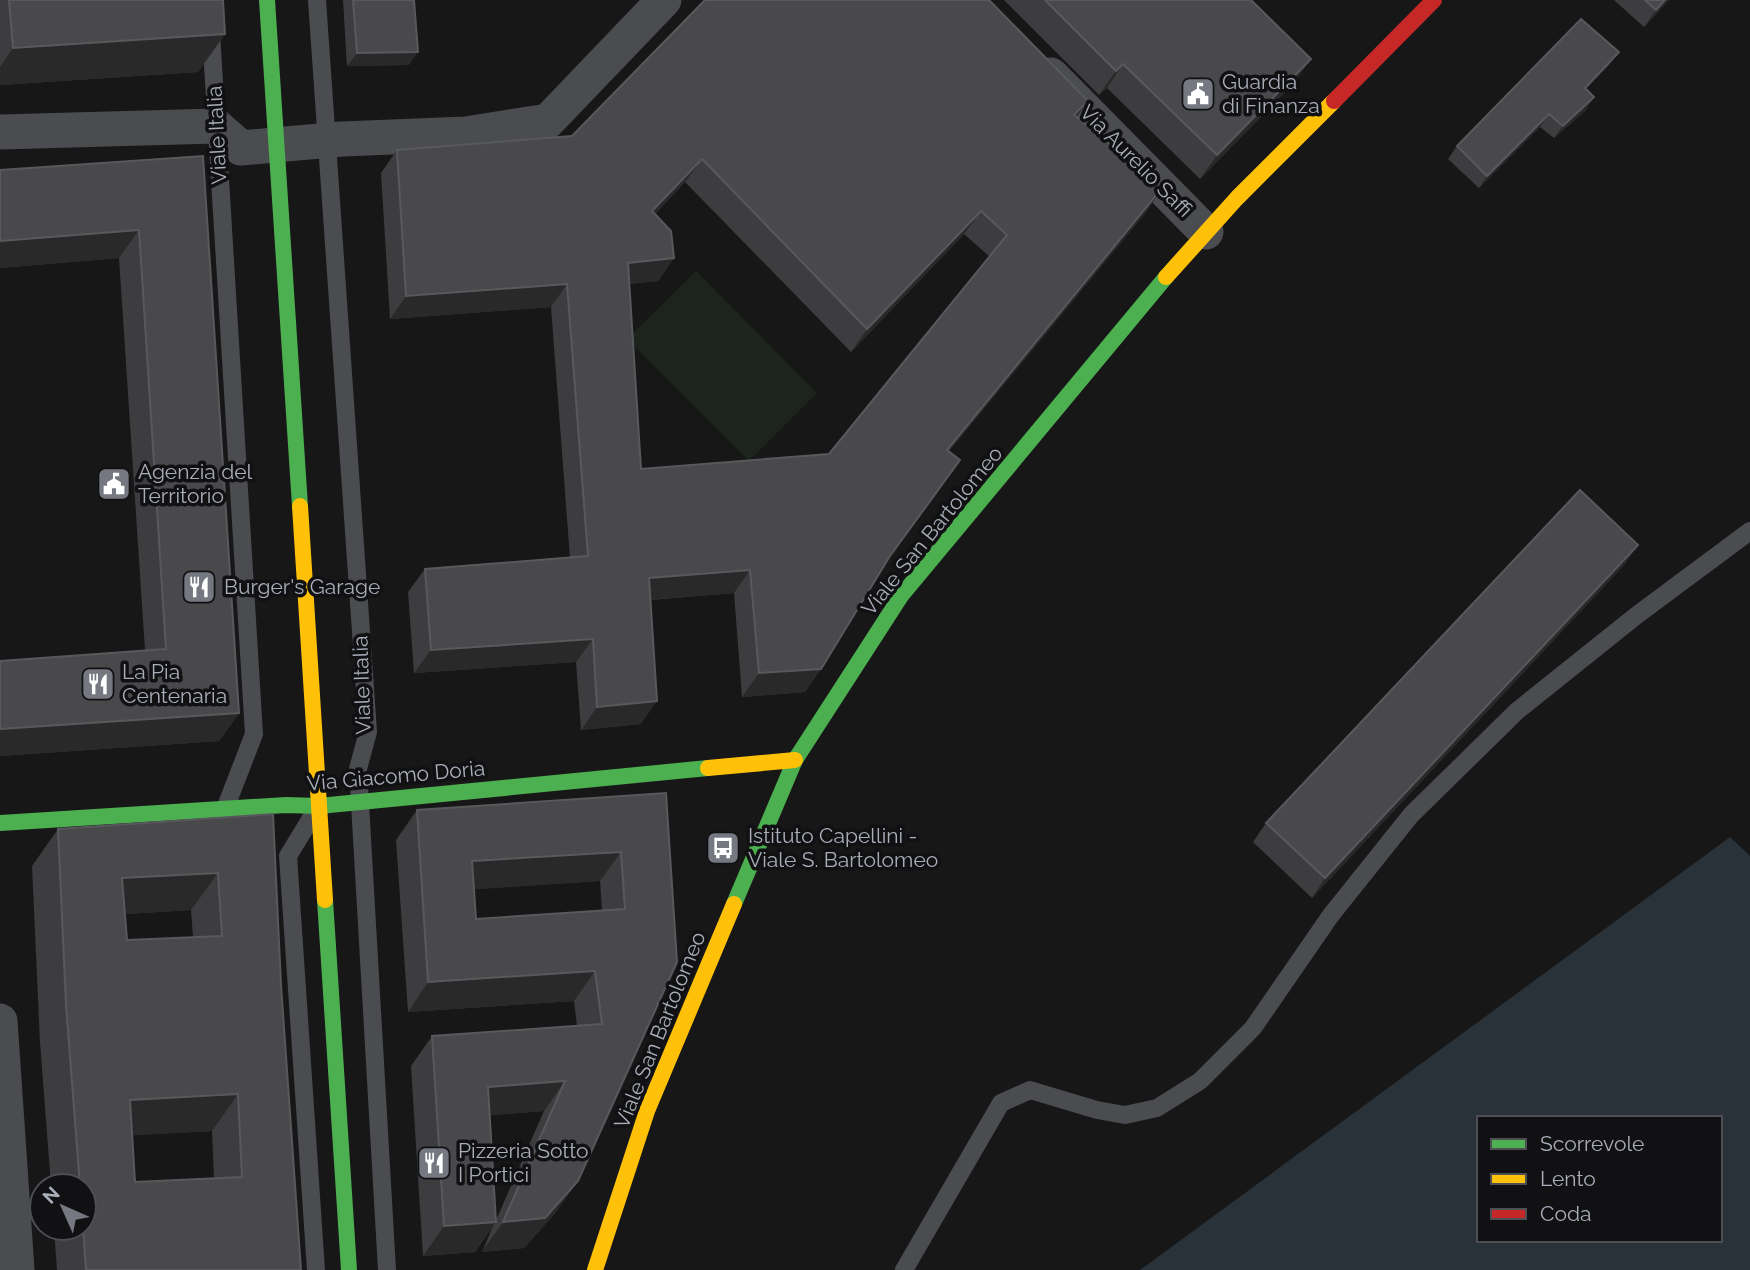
<svg xmlns="http://www.w3.org/2000/svg" width="1750" height="1270" font-family="Raleway,sans-serif">
  <style>
    .pitch { fill: #1d241e }
    .water { fill: #2a3239; fill-rule: evenodd }
    .lines { fill: none; stroke-linecap: round; stroke-linejoin: round }
    .lane { stroke: #4b4c50; stroke-width: 18 }
    .street { stroke: #4b4c50; stroke-width: 35 }
    .fast { stroke: #4caf50; stroke-width: 16 }
    .slow { stroke: #ffc107; stroke-width: 16 }
    .jam { stroke: #c62828; stroke-width: 16 }
    .wall { fill: #3d3d3f; fill-rule: evenodd }
    .shaded-wall { fill: #29292a }
    .building { fill: #49494c; stroke: #58595d; stroke-width: 2; fill-rule: evenodd }
    .labels { text-anchor: middle; stroke-width: 7; stroke-linejoin: round; paint-order: stroke }
    .poi-label { font-size: 21px; fill: #a8adb8; stroke: #111113; text-anchor: start }
    .street-label { font-size: 21px; fill: #a8adb8; stroke: #111113 }
  </style>
  <rect width="100%" height="100%" fill="#171717"/>
  <path class="pitch" d="M696 271 817 393 749 461 627 339Z"/>
  <path class="water" d="M1730 837 1750 856V1270H1140ZM1479 1118H1720V1240H1479Z"/>
  <g class="lines">
    <g class="lane">
      <path d="M209 0 254 734 225 809"/>
      <path d="M317 0 368 732 358 769 387 1270"/>
      <path d="M313 815 288 856 316 1270"/>
      <path d="M904 1270 1001 1103 1030 1090 1097 1110 1125 1115 1157 1108 1200 1081 1253 1028 1331 915 1411 815 1517 711 1637 615 1750 531"/>
    </g>
    <g class="street">
      <path d="M1051 75 1206 232"/>
      <path d="M0 132 216 126 241 148 342 139 466 134 548 121 664 0"/>
      <path d="M0 1021 17 1270"/>
    </g>
    <g class="fast">
      <path d="M267 0 300 506"/>
      <path d="M0 823 286 805 319 806 708 768"/>
      <path d="M325 900 349 1270"/>
      <path d="M734 904 795 760 901 596 1166 277"/>
    </g>
    <g class="slow">
      <path d="M1166 277 1237 198 1334 101"/>
      <path d="M300 506 325 900"/>
      <path d="M708 768 795 760"/>
      <path d="M595 1270 647 1111 734 904"/>
    </g>
    <path class="jam" d="M1334 101 1434 0"/>
  </g>
  <g class="wall">
    <path d="M0 0H223L225 34 198 72 0 85Z"/>
    <path d="M343 0H414L409 65 347 66Z"/>
    <path d="M1004 0H1251L1294 83 1200 179 1107 88 1099 95Z"/>
    <path d="M1614 0H1669L1644 27Z"/>
    <path d="M1610 64 1586 89V110L1554 138 1540 127 1479 188 1448 159 1457 146Z"/>
    <path d="M1088 101 1076 117 1147 211 949 451 943 484 887 561 821 669 805 692 742 697 734 593 651 600 641 724 581 730 576 662 414 673 408 592 425 569 570 558 551 307 390 319 381 173 397 150ZM685 182 851 352 964 234 990 257 829 454 641 469 629 284 658 281 674 258 655 214Z"/>
    <path d="M203 156 239 713 219 741 0 756V661L145 650 119 258 0 268V170Z"/>
    <path d="M1625 564 1312 898 1253 842 1266 823Z"/>
    <path d="M666 793 557 1211 524 1248 482 1252 493 1226 475 1252 423 1256 411 1066 432 1036 577 1026 574 1001 408 1012 396 840 417 810ZM600 881 602 911 476 919 474 889ZM544 1111 496 1220 490 1115Z"/>
    <path d="M273 814 281 985 301 1270H57L54 1228H84V1186H51L40 1042 32 866 58 829ZM191 910 193 937 127 940 125 914ZM212 1131 214 1178 135 1182 132 1135Z"/>
  </g>
  <g class="shaded-wall">
    <path d="M1665 0H1669L1644 27 1656 10Z"/>
    <path d="M225 34 198 72 0 85V67L13 48Z"/>
    <path d="M418 52 409 65 347 66 357 53Z"/>
    <path d="M1619 52 1610 64 1576 100 1585 88Z"/>
    <path d="M1311 59 1294 83 1200 179 1217 155Z"/>
    <path d="M1123 64 1107 88 1099 95 1116 71Z"/>
    <path d="M1594 97 1586 110 1554 138 1563 126Z"/>
    <path d="M1088 101 1071 124 1074 115Z"/>
    <path d="M1549 114 1540 127 1479 188 1487 176Z"/>
    <path d="M702 159 685 182 636 235 652 211Z"/>
    <path d="M1163 187 1147 211 931 473 947 450Z"/>
    <path d="M981 211 964 234 851 352 867 329Z"/>
    <path d="M139 230 119 258 0 268V241Z"/>
    <path d="M674 258 658 281 612 286 628 263Z"/>
    <path d="M567 284 551 307 390 319 406 296Z"/>
    <path d="M1638 545 1625 564 1312 898 1325 878Z"/>
    <path d="M750 570 734 593 633 601 649 578Z"/>
    <path d="M593 639 576 662 414 673 431 650Z"/>
    <path d="M821 669 805 692 742 697 759 673Z"/>
    <path d="M657 701 641 724 581 730 597 707Z"/>
    <path d="M239 713 219 741 0 756V729Z"/>
    <path d="M621 852 600 881 451 891 472 861Z"/>
    <path d="M218 873 191 910 96 916 122 878Z"/>
    <path d="M595 971 574 1001 408 1012 428 982Z"/>
    <path d="M565 1081 544 1111 467 1117 488 1087Z"/>
    <path d="M238 1094 212 1131 104 1137 130 1100Z"/>
    <path d="M578 1181 557 1211 524 1248 482 1252 503 1222Z"/>
    <path d="M496 1222 475 1252 423 1256 444 1226Z"/>
  </g>
  <g class="building">
    <path d="M9 0H223L225 34 13 48Z"/>
    <path d="M353 0H414L418 52 357 53Z"/>
    <path d="M705 0H989L1088 101 1074 115 1163 187 947 450 960 460 890 556 821 669 759 673 750 570 649 578 657 701 597 707 593 639 431 650 425 569 588 556 567 284 406 296 397 150 572 136ZM702 159 867 329 981 211 1007 235 829 454 641 469 628 263 674 258 671 231 652 211Z"/>
    <path d="M1045 0H1251L1311 59 1217 155 1123 64 1116 71Z"/>
    <path d="M1645 0H1665L1656 10Z"/>
    <path d="M1581 19 1619 52 1585 88 1594 97 1563 126 1549 114 1487 176 1457 146Z"/>
    <path d="M203 156 239 713 0 729V661L166 649 139 230 0 241V170Z"/>
    <path d="M1580 490 1638 545 1325 878 1266 823Z"/>
    <path d="M666 793 677 962 578 1181 545 1218 503 1222 565 1081 488 1087 496 1222 444 1226 432 1036 602 1024 595 971 428 982 417 810ZM621 852 625 909 476 919 472 861Z"/>
    <path d="M273 814 281 985 301 1270H86L83 1228H84V1186H80L66 1005 58 829ZM218 873 222 936 127 940 122 878ZM238 1094 242 1177 135 1182 130 1100Z"/>
  </g>
  <defs>
    <symbol id="civic-square" viewBox="-11 -11 22 22"><rect x="-9" y="-9" width="18" height="18" rx="4" fill="#757880" stroke="#111113"/><path d="M-.6-6.5H3V-4.5H.6V-3L4-1V1h2V6H-6V1h2V-1L-.6-3ZM-1.2 2.5V6h2.4V2.5Z" fill="#fff"/></symbol>
    <symbol id="restaurant-square" viewBox="-11 -11 22 22"><rect x="-9" y="-9" width="18" height="18" rx="4" fill="#757880" stroke="#111113"/><path d="M-5-6h1v4h1v-4h1v4h1v-4h1v5L-1.5 .5V6h-2V.5L-5-1ZM5-6V6H3V1.5H1.5Q1.5-4 5-6Z" fill="#fff"/></symbol>
    <symbol id="bus-square" viewBox="-11 -11 22 22"><rect x="-9" y="-9" width="18" height="18" rx="4" fill="#757880" stroke="#111113"/><path d="M-5-6H5V4H4V6H2V4H-2V6H-4V4H-5ZM-3.5-4V0h7V-4ZM-3.5 1.2v1.5H-2V1.2ZM2 1.2v1.5H3.5V1.2Z" fill="#fff"/></symbol>
  </defs>
  <g fill-rule="evenodd">
    <use href="#civic-square" x="1179" y="75" width="38" height="38"/>
    <use href="#civic-square" x="95" y="465" width="38" height="38"/>
    <use href="#restaurant-square" x="180" y="568" width="38" height="38"/>
    <use href="#restaurant-square" x="79" y="665" width="38" height="38"/>
    <use href="#bus-square" x="704" y="829" width="38" height="38"/>
    <use href="#restaurant-square" x="415" y="1144" width="38" height="38"/>
  </g>
  <g class="labels">
    <g class="poi-label">
      <text x="1222" y="89">Guardia<tspan x="1222" dy="24">di Finanza</tspan></text>
      <text x="138" y="479">Agenzia del<tspan x="138" dy="24">Territorio</tspan></text>
      <text x="224" y="594">Burger's Garage</text>
      <text x="122" y="679">La Pia<tspan x="122" dy="24">Centenaria</tspan></text>
      <text x="748" y="843">Istituto Capellini -<tspan x="748" dy="24">Viale S. Bartolomeo</tspan></text>
      <text x="458" y="1158">Pizzeria Sotto<tspan x="458" dy="24">I Portici</tspan></text>
    </g>
    <g class="street-label">
      <text transform="translate(217 135) rotate(-93)" y="7">Viale Italia</text>
      <text transform="translate(1136 161) rotate(45)" y="7">Via Aurelio Saffi</text>
      <text transform="translate(932 531) rotate(-51)" y="7">Viale San Bartolomeo</text>
      <text transform="translate(362 685) rotate(-92)" y="7">Viale Italia</text>
      <text transform="translate(396 776) rotate(-5)" y="7">Via Giacomo Doria</text>
      <text transform="translate(660 1030) rotate(-68)" y="7">Viale San Bartolomeo</text>
    </g>
  </g>
  <rect x="1477" y="1116" width="245" height="126" fill="#111113" stroke="#4d4f55" stroke-width="2"/>
  <rect x="1491" y="1139" width="35" height="10" fill="#4caf50" stroke="#4d4f55" stroke-width="2"/>
  <text x="1540" y="1151" font-size="21" fill="#a8adb8">Scorrevole</text>
  <rect x="1491" y="1174" width="35" height="10" fill="#ffc107" stroke="#4d4f55" stroke-width="2"/>
  <text x="1540" y="1186" font-size="21" fill="#a8adb8">Lento</text>
  <rect x="1491" y="1209" width="35" height="10" fill="#c62828" stroke="#4d4f55" stroke-width="2"/>
  <text x="1540" y="1221" font-size="21" fill="#a8adb8">Coda</text>
  <g transform="translate(63 1207) rotate(315)"><circle r="33" fill="#111113" stroke="#4d4f55" stroke-width="2"/>
  <path d="M0-5L12 26L0 18L-12 26Z" fill="#757880"/>
  <text y="-10" font-size="19" font-weight="bold" text-anchor="middle" fill="#a8adb8">N</text>
  </g>
</svg>
